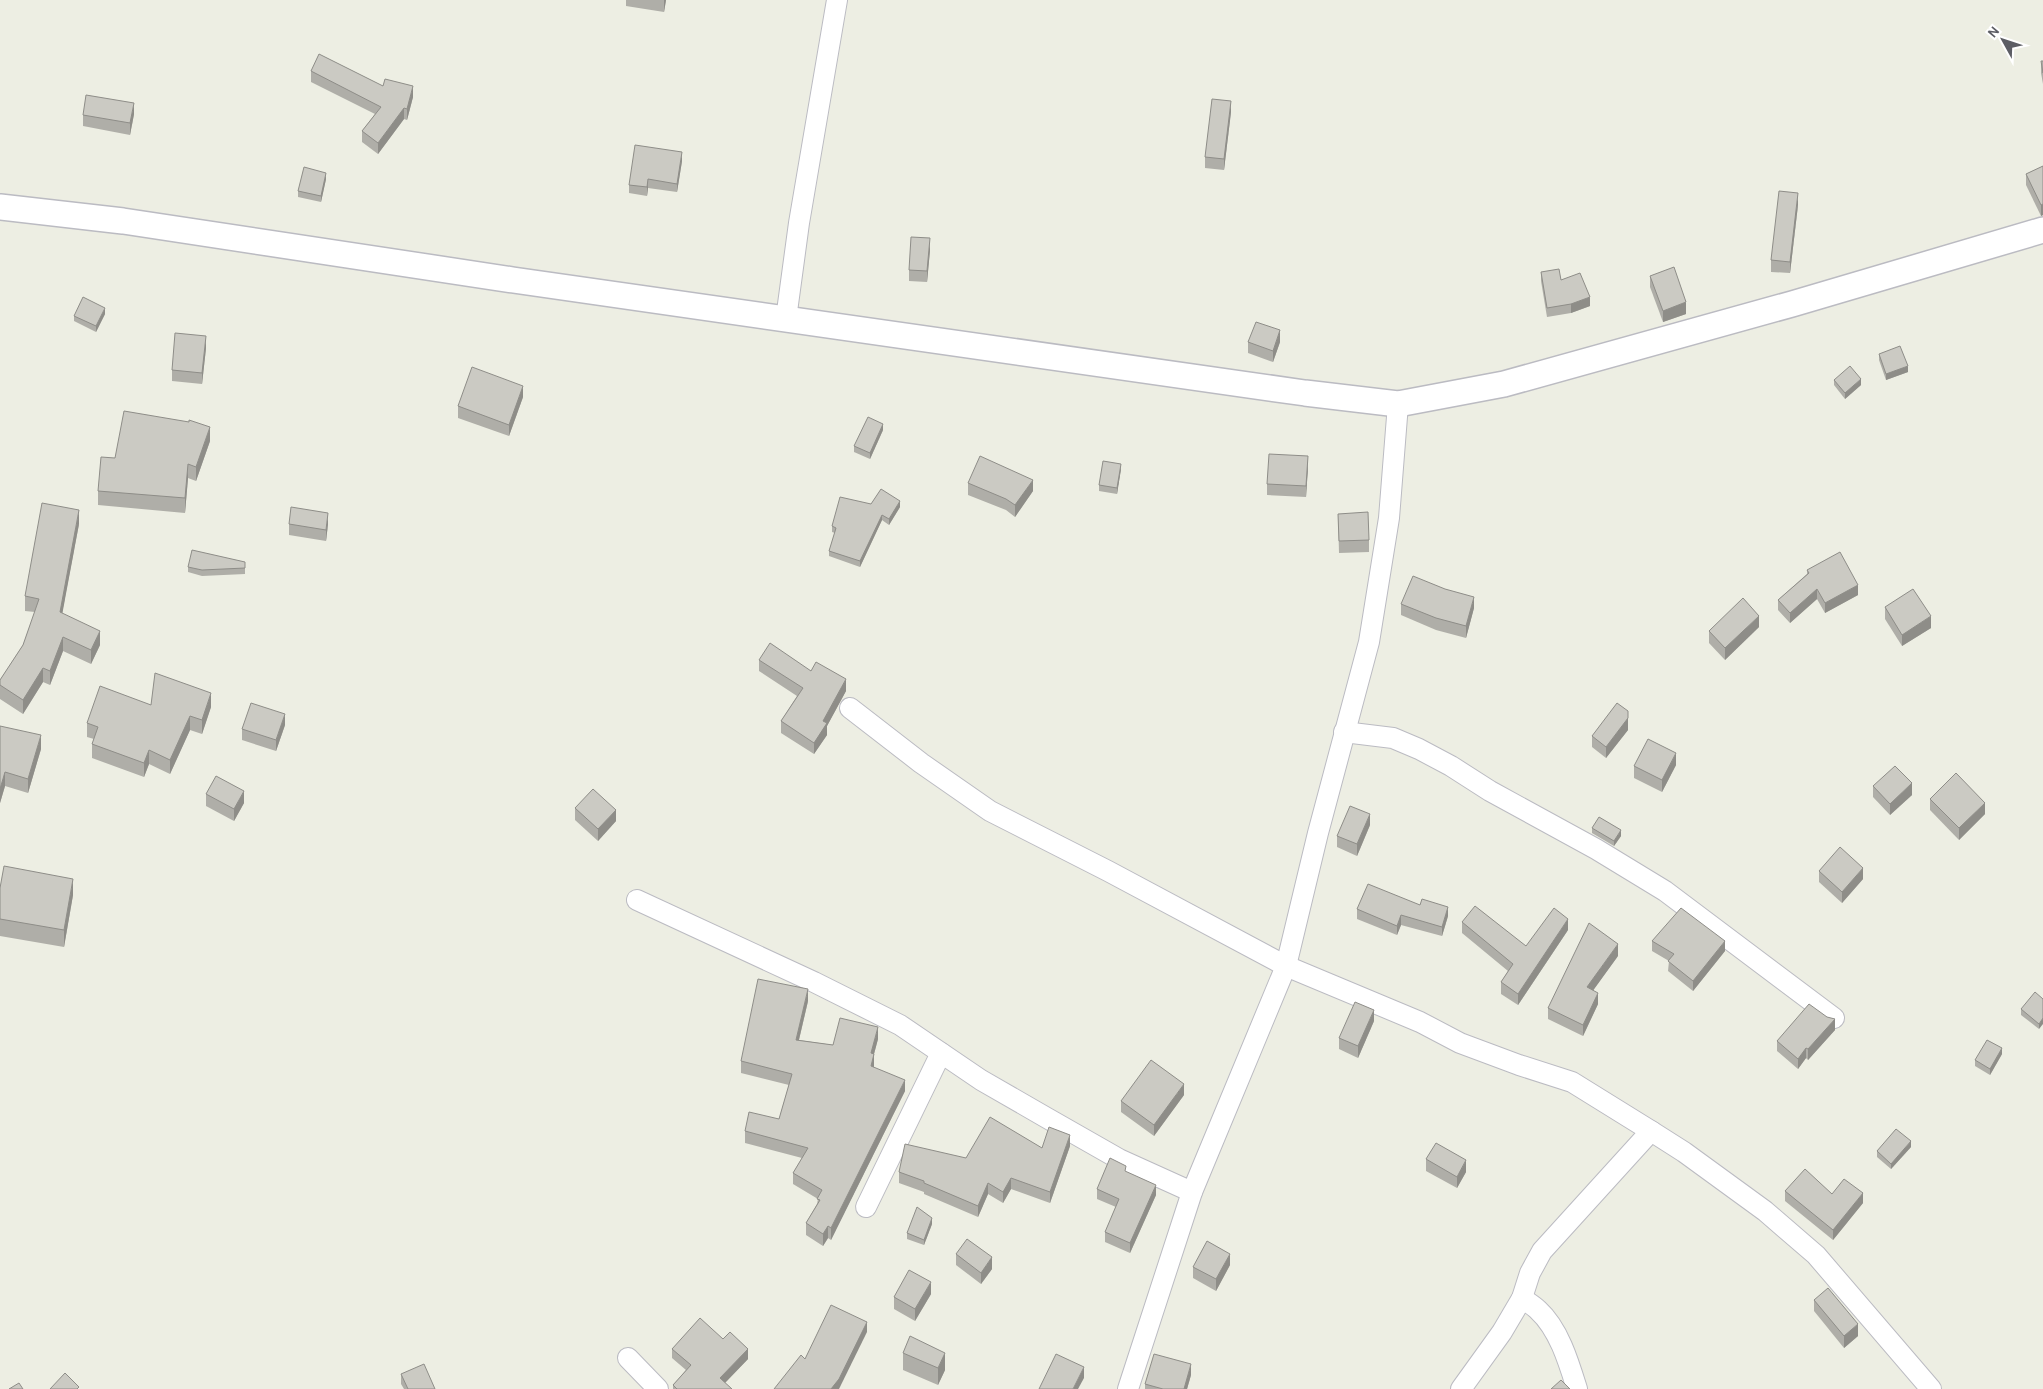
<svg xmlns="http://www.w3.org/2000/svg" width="2043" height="1389" font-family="Karla,sans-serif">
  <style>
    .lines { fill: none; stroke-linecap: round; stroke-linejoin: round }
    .minor-casing { stroke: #bbbbc2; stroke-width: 22 }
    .tertiary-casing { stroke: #bbbbc2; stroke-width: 28 }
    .minor { stroke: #fff; stroke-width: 20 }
    .tertiary { stroke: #fff; stroke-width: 25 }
    .wall { fill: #afaea8 }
    .shaded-wall { fill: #8e8d88 }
    .building { fill: #cbcac3; stroke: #8e8d88 }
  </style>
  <rect width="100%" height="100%" fill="#edeee3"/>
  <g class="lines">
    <defs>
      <g id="minor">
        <path d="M786 319 799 223 837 0"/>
        <path d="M850 708 921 763 990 811 1108 871 1286 966 1420 1022 1460 1043 1519 1065 1572 1082 1651 1131 1684 1152 1765 1211 1816 1255 1931 1389"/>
        <path d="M1344 732 1393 738 1419 749 1451 766 1490 791 1596 849 1665 891 1834 1018"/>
        <path d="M637 900 814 982 900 1025 981 1080 1047 1118 1119 1159 1192 1192"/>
        <path d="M866 1207 941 1053"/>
        <path d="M1522 1298C1527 1302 1533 1305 1538 1310 1559 1329 1569 1363 1577 1389"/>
        <path d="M628 1358 658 1389"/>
        <path d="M1128 1389 1192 1192 1286 966 1318 833 1369 642 1389 518 1398 404"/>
        <path d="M1461 1389 1502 1332 1522 1298 1530 1273 1542 1251 1651 1131"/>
      </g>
      <path id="tertiary" d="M0 207 123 221 513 280 1305 393 1398 404 1504 384 1792 304 2043 230"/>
    </defs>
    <use href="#minor" class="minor-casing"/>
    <use href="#tertiary" class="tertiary-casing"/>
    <use href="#minor" class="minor"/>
    <use href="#tertiary" class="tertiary"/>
  </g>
  <g class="wall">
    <path d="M626 0H666L664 12 626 6Z"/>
    <path d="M2041 61H2043V84L2041 73Z"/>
    <path d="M311 71 383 86 413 97 407 120 404 119 378 154 362 142V131L375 114 311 82Z"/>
    <path d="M1231 112 1224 170 1205 168V157Z"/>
    <path d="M134 114 130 135 83 126V115Z"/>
    <path d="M682 161 677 192 648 188 647 196 629 193V185Z"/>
    <path d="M2043 166V215L2041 216 2026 185V174Z"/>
    <path d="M326 179 321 202 298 197V191Z"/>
    <path d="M1798 205 1790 273 1771 272V260Z"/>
    <path d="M930 250 927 282 909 281V270Z"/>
    <path d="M1541 272 1561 280 1590 306 1571 313 1547 317 1541 281Z"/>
    <path d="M1650 276 1686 314 1663 322 1650 287Z"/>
    <path d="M105 314 96 332 74 321V316Z"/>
    <path d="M1248 342H1280L1273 362 1248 353Z"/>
    <path d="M206 348 202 384 172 381V370Z"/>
    <path d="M1879 354 1908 372 1886 380 1879 360Z"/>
    <path d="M1834 380 1861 385 1845 399 1834 385Z"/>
    <path d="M523 397 509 436 458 418V406Z"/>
    <path d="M883 430 870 459 854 452V446Z"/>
    <path d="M210 441 196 481 188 478 185 513 98 505V491L115 458Z"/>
    <path d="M1308 467 1306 497 1267 495V484Z"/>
    <path d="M1121 469 1117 494 1099 491V485Z"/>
    <path d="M968 483 1033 491 1015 517 1006 510 968 495Z"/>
    <path d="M871 504 900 507 889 525 882 520 860 567 829 556V551L835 533 832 532V526Z"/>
    <path d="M1338 514 1369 540V552L1339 553Z"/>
    <path d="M79 524 62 613 100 645 91 664 63 651 50 685 43 682 23 714 0 699V680L23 645 35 612 25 611V596Z"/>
    <path d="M289 524H328L326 541 289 535Z"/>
    <path d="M188 567 245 568V574L202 576 188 572Z"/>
    <path d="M1807 570 1858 595 1825 613 1817 599 1790 623 1778 610V600L1807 574Z"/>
    <path d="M1401 604 1474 608 1466 638 1436 630 1401 615Z"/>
    <path d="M1885 607 1931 628 1902 646 1885 619Z"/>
    <path d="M1759 627 1725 660 1709 643V631Z"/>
    <path d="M759 660 811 671 846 691 827 726V735L814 754 781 733V721L797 696 759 671Z"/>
    <path d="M151 705 211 707 202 734 190 730 170 774 149 764 144 777 92 758V744L94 739 87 737V723Z"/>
    <path d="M1628 718V730L1606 758 1592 747V736Z"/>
    <path d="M285 725 276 751 242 740V729Z"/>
    <path d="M0 726 41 749 28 793 5 786 0 803Z"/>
    <path d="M1676 765 1662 792 1634 778V766Z"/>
    <path d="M1873 786 1912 795 1890 815 1873 797Z"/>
    <path d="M206 794 244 803 234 821 206 806Z"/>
    <path d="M1930 799 1985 814 1959 840 1930 810Z"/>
    <path d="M575 808 616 821 598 841 575 820Z"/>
    <path d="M1370 825 1357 856 1337 847V836Z"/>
    <path d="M1592 828 1621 836 1614 846 1592 833Z"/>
    <path d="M1819 871 1863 879 1842 903 1819 882Z"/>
    <path d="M0 888 73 895 64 947 0 936Z"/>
    <path d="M1420 905 1448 916 1442 936 1401 925 1397 935 1357 919V909Z"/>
    <path d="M1462 922 1526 946 1568 930 1518 1005 1501 994V982L1508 971 1462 933Z"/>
    <path d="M1652 941 1725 951 1693 991 1668 971 1669 961 1652 951Z"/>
    <path d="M1618 956 1593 990 1598 1004 1583 1036 1548 1019V1008Z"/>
    <path d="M2043 999 2039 1029 2021 1015V1009Z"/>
    <path d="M808 1001 799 1040 833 1045 878 1039 874 1054V1067L905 1091 831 1240 828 1238 823 1246 806 1235V1223L817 1204 818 1199 793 1184V1173L802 1158 745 1143V1131L779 1119 789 1085 741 1073V1061Z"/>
    <path d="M1827 1017 1835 1030 1808 1060 1806 1058 1798 1069 1777 1051V1041Z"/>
    <path d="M1374 1021 1358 1058 1339 1049V1038Z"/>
    <path d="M2002 1054 1990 1075 1975 1066V1060Z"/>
    <path d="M1184 1095 1154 1136 1121 1112V1101Z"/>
    <path d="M1070 1146 1050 1203 1011 1189 1003 1203 988 1194 978 1217 924 1194V1192L899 1183V1172L966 1158 1042 1148Z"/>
    <path d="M1911 1147 1891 1169 1877 1157V1151Z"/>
    <path d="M1426 1159 1466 1172 1457 1188 1426 1171Z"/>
    <path d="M1126 1172 1156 1195 1130 1253 1105 1242V1232L1116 1207 1097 1199V1189Z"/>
    <path d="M1785 1191 1832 1194 1863 1203 1833 1240 1785 1201Z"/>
    <path d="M932 1224 924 1245 907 1239V1233Z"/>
    <path d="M956 1254 992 1269 981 1284 956 1265Z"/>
    <path d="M1230 1265 1216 1291 1193 1278V1267Z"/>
    <path d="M931 1294 915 1321 894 1309V1297Z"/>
    <path d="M1814 1300 1858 1336 1844 1348 1814 1311Z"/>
    <path d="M723 1339 748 1359 725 1383 732 1389H673V1385L686 1370 672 1358V1349Z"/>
    <path d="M903 1353 945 1370 938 1385 903 1370Z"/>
    <path d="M401 1374 435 1389H404L401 1384Z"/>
    <path d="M1191 1375 1187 1389H1145V1384Z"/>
  </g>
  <g class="shaded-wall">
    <path d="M664 0H666L664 12Z"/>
    <path d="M413 86V97L407 120V109Z"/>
    <path d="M1231 101V112L1224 170V159Z"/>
    <path d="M134 103V114L130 135V123Z"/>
    <path d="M404 108V119L378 154V143Z"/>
    <path d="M682 152V161L677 192V184Z"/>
    <path d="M326 173V179L321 202V196Z"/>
    <path d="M648 179V188L647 196V187Z"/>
    <path d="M1798 193V205L1790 273V262Z"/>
    <path d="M2043 204V215L2041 216V205Z"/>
    <path d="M930 238V250L927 282V271Z"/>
    <path d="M1590 297V306L1571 313V304Z"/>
    <path d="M1686 302V314L1663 322V311Z"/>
    <path d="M105 308V314L96 332V326Z"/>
    <path d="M1280 330V342L1273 362V351Z"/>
    <path d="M206 336V348L202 384V373Z"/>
    <path d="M1908 366V372L1886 380V374Z"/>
    <path d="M1861 379V385L1845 399V393Z"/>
    <path d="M523 386V397L509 436V425Z"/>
    <path d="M883 424V430L870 459V453Z"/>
    <path d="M210 427V441L196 481V467Z"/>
    <path d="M1308 456V467L1306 497V486Z"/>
    <path d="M188 464V478L185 513V498Z"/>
    <path d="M1121 464V469L1117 494V488Z"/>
    <path d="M1033 480V491L1015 517V505Z"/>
    <path d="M900 501V507L889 525V519Z"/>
    <path d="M79 510V524L60 626V612Z"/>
    <path d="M328 513V524L326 541V530Z"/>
    <path d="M882 515V520L860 567V561Z"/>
    <path d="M1858 585V595L1825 613V603Z"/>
    <path d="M1817 589V599L1790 623V613Z"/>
    <path d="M1474 597V608L1466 638V626Z"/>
    <path d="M1759 616V627L1725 660V648Z"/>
    <path d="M1931 616V628L1902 646V635Z"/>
    <path d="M100 631V645L91 664V650Z"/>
    <path d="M63 637V651L50 685V671Z"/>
    <path d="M43 668V682L23 714V700Z"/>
    <path d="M846 679V691L827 726V735L814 754V743L823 721Z"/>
    <path d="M211 693V707L202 734V720Z"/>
    <path d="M285 714V725L276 751V740Z"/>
    <path d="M190 716V730L170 774V760Z"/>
    <path d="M1628 718V730L1606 758V747Z"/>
    <path d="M41 735V749L28 793V779Z"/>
    <path d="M149 750V764L144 777V763Z"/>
    <path d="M1676 753V765L1662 792V780Z"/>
    <path d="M5 772V786L0 803V789Z"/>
    <path d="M1912 783V795L1890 815V804Z"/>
    <path d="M244 791V803L234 821V809Z"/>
    <path d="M1985 803V814L1959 840V828Z"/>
    <path d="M616 810V821L598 841V829Z"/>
    <path d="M1370 814V825L1357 856V844Z"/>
    <path d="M1621 830V836L1614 846V841Z"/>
    <path d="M1863 868V879L1842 903V892Z"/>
    <path d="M73 879V895L64 947V930Z"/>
    <path d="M1448 907V916L1442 936V927Z"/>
    <path d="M1401 915V925L1397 935V926Z"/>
    <path d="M1568 919V930L1518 1005V994Z"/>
    <path d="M1725 941V951L1693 991V981Z"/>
    <path d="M1618 944V956L1587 999V987Z"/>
    <path d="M808 989V1001L796 1052V1040Z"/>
    <path d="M1598 993V1004L1583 1036V1025Z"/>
    <path d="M1374 1010V1021L1358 1058V1046Z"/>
    <path d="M2043 1018V1024L2039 1029V1024Z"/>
    <path d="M1835 1019V1030L1808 1060V1049Z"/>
    <path d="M878 1027V1039L871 1065V1053Z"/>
    <path d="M1806 1048V1058L1798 1069V1059Z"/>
    <path d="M2002 1048V1054L1990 1075V1069Z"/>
    <path d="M874 1054V1066L871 1078V1066Z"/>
    <path d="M905 1080V1091L831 1240V1228Z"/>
    <path d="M1184 1084V1095L1154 1136V1125Z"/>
    <path d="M1070 1135V1146L1050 1203V1192Z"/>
    <path d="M1911 1141V1147L1891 1169V1164Z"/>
    <path d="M1466 1160V1172L1457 1188V1177Z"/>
    <path d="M1011 1178V1189L1003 1203V1192Z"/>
    <path d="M988 1183V1194L978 1217V1206Z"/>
    <path d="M1156 1185V1195L1130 1253V1243Z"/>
    <path d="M1863 1193V1203L1833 1240V1230Z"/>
    <path d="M932 1218V1224L924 1245V1240Z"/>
    <path d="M828 1226V1238L823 1246V1234Z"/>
    <path d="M1230 1254V1265L1216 1291V1279Z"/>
    <path d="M992 1257V1269L981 1284V1273Z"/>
    <path d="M931 1282V1294L915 1321V1309Z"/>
    <path d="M867 1322V1332L839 1389H831Z"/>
    <path d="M1858 1324V1336L1844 1348V1336Z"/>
    <path d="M748 1349V1359L720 1388V1378Z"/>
    <path d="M945 1353V1370L938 1385V1368Z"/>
    <path d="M1191 1364V1375L1187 1389H1184Z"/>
    <path d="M1084 1367V1378L1078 1389H1073Z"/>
  </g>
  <g class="building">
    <path d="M319 54 383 86 385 79 413 86 407 109 404 108 378 143 362 131 381 107 311 71Z"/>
    <path d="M2041 61H2043V73Z"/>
    <path d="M86 95 134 103 130 123 83 115Z"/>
    <path d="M1212 99 1231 101 1224 159 1205 157Z"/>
    <path d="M635 145 682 152 677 184 648 179 647 187 629 185Z"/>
    <path d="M2043 166V204L2041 205 2026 174Z"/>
    <path d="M304 167 326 173 321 196 298 191Z"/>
    <path d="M1779 191 1798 193 1790 262 1771 260Z"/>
    <path d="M911 237 930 238 927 271 909 270Z"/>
    <path d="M1674 267 1686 302 1663 311 1650 276Z"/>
    <path d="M1559 269 1561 280 1580 273 1590 297 1571 304 1547 308 1541 272Z"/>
    <path d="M83 297 105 308 96 326 74 316Z"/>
    <path d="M1256 322 1280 330 1273 351 1248 342Z"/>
    <path d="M175 333 206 336 202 373 172 370Z"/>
    <path d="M1900 346 1908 366 1886 374 1879 354Z"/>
    <path d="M1850 366 1861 379 1845 393 1834 380Z"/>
    <path d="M472 367 523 386 509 425 458 406Z"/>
    <path d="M124 411 189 422V420L210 427 196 467 188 464 185 498 98 491 101 457 115 458Z"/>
    <path d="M868 417 883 424 870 453 854 446Z"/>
    <path d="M1269 454 1308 456 1306 486 1267 484Z"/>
    <path d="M980 456 1033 480 1015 505 1006 499 968 483Z"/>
    <path d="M1103 461 1121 464 1117 488 1099 485Z"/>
    <path d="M881 489 900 501 889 519 882 515 860 561 829 551 836 528 832 526 840 497 871 504Z"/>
    <path d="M42 503 79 510 60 612 100 631 91 650 63 637 50 671 43 668 23 700 0 685V680L23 645 39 599 25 596Z"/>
    <path d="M291 507 328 513 326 530 289 524Z"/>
    <path d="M1368 512 1369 540 1339 541 1338 514Z"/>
    <path d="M192 550 245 562V568L202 570 188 567Z"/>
    <path d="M1840 552 1858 585 1825 603 1817 589 1790 613 1778 600 1809 573 1807 570Z"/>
    <path d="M1413 576 1445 589 1474 597 1466 626 1436 618 1401 604Z"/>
    <path d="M1913 589 1931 616 1902 635 1885 607Z"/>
    <path d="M1743 598 1759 616 1725 648 1709 631Z"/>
    <path d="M770 643 811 671 816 662 846 679 823 721 827 723 814 743 781 721 803 688 759 660Z"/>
    <path d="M155 673 211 693 202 720 190 716 170 760 149 750 144 763 92 744 98 727 87 723 100 686 151 705Z"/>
    <path d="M251 703 285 714 276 740 242 729Z"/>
    <path d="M1617 703 1628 711V718L1606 747 1592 736Z"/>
    <path d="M0 726 41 735 28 779 5 772 0 789Z"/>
    <path d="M1648 739 1676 753 1662 780 1634 766Z"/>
    <path d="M1895 766 1912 783 1890 804 1873 786Z"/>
    <path d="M1956 773 1985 803 1959 828 1930 799Z"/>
    <path d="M216 776 244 791 234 809 206 794Z"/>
    <path d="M593 789 616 810 598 829 575 808Z"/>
    <path d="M1350 806 1370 814 1357 844 1337 836Z"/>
    <path d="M1599 817 1621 830 1614 841 1592 828Z"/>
    <path d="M1840 847 1863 868 1842 892 1819 871Z"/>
    <path d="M4 866 73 879 64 930 0 919V888Z"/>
    <path d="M1368 884 1420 905 1422 899 1448 907 1442 927 1401 915 1397 926 1357 909Z"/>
    <path d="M1475 906 1526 946 1554 908 1568 919 1518 994 1501 982 1513 964 1462 922Z"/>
    <path d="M1681 908 1725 941 1693 981 1668 961 1674 954 1652 941Z"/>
    <path d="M1589 923 1618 944 1587 987 1598 993 1583 1025 1548 1008Z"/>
    <path d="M758 979 808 989 796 1040 833 1045 840 1018 878 1027 871 1053 874 1054 871 1066 905 1080 831 1228 828 1226 823 1234 806 1223 820 1200 817 1199 822 1190 793 1173 808 1148 745 1131 749 1112 779 1119 792 1074 741 1061Z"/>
    <path d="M2035 992 2043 999V1018L2039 1024 2021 1009Z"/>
    <path d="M1355 1002 1374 1010 1358 1046 1339 1038Z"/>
    <path d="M1809 1004 1827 1017 1835 1019 1808 1049 1806 1048 1798 1059 1777 1041Z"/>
    <path d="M1987 1040 2002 1048 1990 1069 1975 1060Z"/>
    <path d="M1151 1060 1184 1084 1154 1125 1121 1101Z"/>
    <path d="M990 1117 1042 1148 1049 1127 1070 1135 1050 1192 1011 1178 1003 1192 988 1183 978 1206 924 1183V1181L899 1172 905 1144 966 1158Z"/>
    <path d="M1896 1129 1911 1141 1891 1164 1877 1151Z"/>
    <path d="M1436 1143 1466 1160 1457 1177 1426 1159Z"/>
    <path d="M1110 1158 1126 1166 1125 1171 1156 1185 1130 1243 1105 1232 1119 1199 1097 1189Z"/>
    <path d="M1805 1169 1832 1194 1844 1179 1863 1193 1833 1230 1785 1191Z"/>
    <path d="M917 1207 932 1218 924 1240 907 1233Z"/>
    <path d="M967 1239 992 1257 981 1273 956 1254Z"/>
    <path d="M1207 1241 1230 1254 1216 1279 1193 1267Z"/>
    <path d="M909 1270 931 1282 915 1309 894 1297Z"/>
    <path d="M1828 1288 1858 1324 1844 1336 1814 1300Z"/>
    <path d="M831 1305 867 1322 839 1379 831 1389H774L801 1355 805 1359Z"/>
    <path d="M700 1318 723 1339 730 1332 748 1349 720 1378 732 1389H677L673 1385 691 1365 672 1349Z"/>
    <path d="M910 1336 945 1353 938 1368 903 1353Z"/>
    <path d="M1056 1354 1084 1367 1073 1389H1039Z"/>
    <path d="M1154 1354 1191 1364 1184 1389H1163L1145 1384Z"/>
    <path d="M424 1364 435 1389H408L401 1374Z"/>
    <path d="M65 1373 79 1387 77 1389H50Z"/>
    <path d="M1561 1380 1570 1389H1551Z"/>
    <path d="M19 1383 23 1389H9Z"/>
  </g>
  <g transform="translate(2003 40) rotate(310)" stroke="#ffffff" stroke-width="4" paint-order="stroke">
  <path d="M0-4L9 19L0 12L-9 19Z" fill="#5c5d64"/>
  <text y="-8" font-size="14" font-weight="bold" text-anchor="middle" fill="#5c5d64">N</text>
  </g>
</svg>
